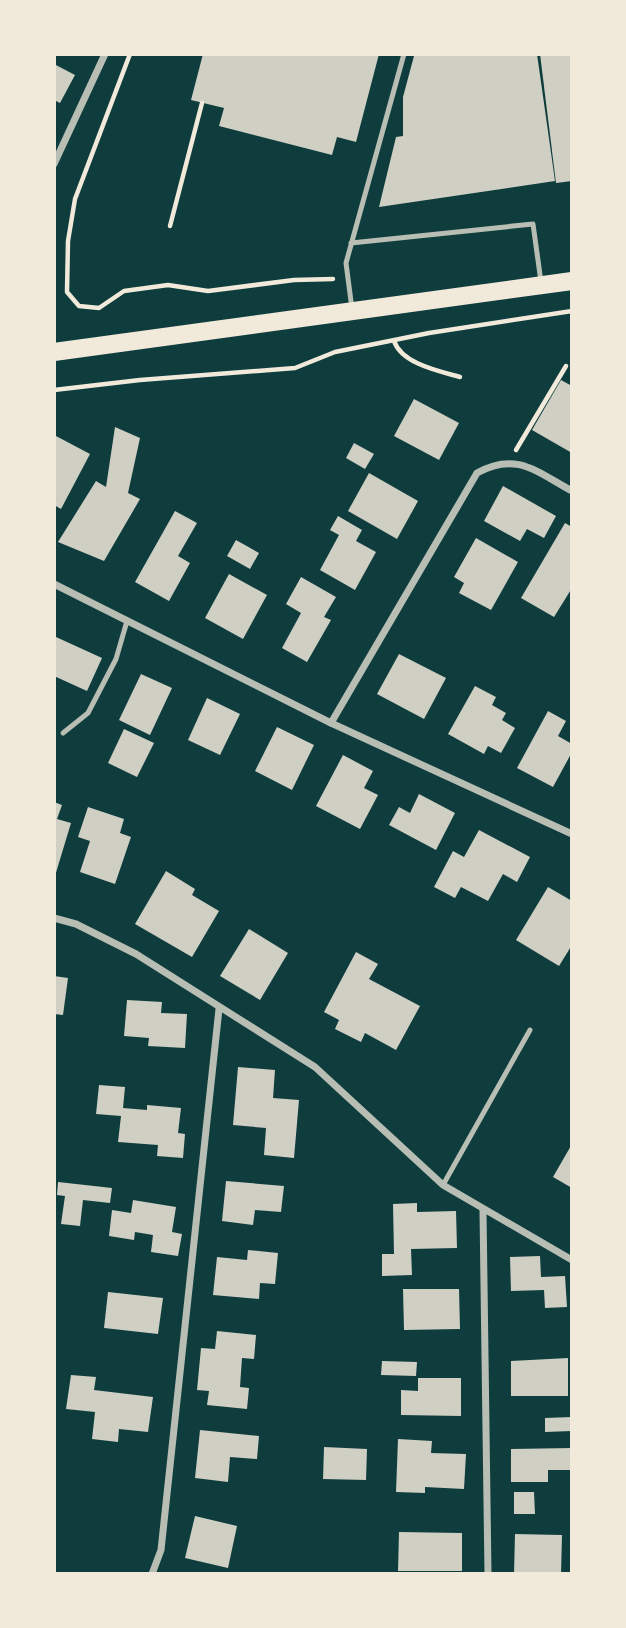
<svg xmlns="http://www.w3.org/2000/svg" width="626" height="1628" font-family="'Times New Roman',serif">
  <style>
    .building { fill: #cfcfc3 }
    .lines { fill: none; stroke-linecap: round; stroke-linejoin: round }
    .path { stroke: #f1e9da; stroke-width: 4.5 }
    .service { stroke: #b8beb3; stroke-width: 5 }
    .minor { stroke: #b8beb3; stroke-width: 7 }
    .primary { stroke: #f1e9da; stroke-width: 18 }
  </style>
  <rect width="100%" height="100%" fill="#0f3d3e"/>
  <g class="building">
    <path d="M203 54H379L356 142 337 137 332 155 219 126 224 108 191 100Z"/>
    <path d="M424 54H537L555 181 379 207 396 137 403 136V97L414 56Z"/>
    <path d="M540 54H572V181L556 183Z"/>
    <path d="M54 64 75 75 60 103 54 100Z"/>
    <path d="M561 380 572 386V453L532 430Z"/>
    <path d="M414 399 459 423 439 460 394 436Z"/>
    <path d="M115 427 140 438 128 493 140 499 104 561 58 542 96 481 106 487Z"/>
    <path d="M56 436 90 454 61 509 54 505Z"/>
    <path d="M354 443 374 454 365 469 346 458Z"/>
    <path d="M369 473 418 501 397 539 348 511Z"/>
    <path d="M503 486 556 516 544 538 527 529 520 541 484 521Z"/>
    <path d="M175 511 197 523 178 556 190 563 169 601 135 582Z"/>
    <path d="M338 516 362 530 356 541 376 552 355 590 320 570 339 535 330 530Z"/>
    <path d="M565 523 572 527V588L554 617 521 598Z"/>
    <path d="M476 538 518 562 491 610 459 593 464 583 454 577Z"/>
    <path d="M236 540 259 553 250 569 227 556Z"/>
    <path d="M229 574 267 595 243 639 205 618Z"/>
    <path d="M301 577 336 597 324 617 331 620 307 662 282 648 301 613 286 604Z"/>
    <path d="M56 637 102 658 87 691 54 676Z"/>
    <path d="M399 654 446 678 424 719 377 694Z"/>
    <path d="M141 674 172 688 150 735 119 720Z"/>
    <path d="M475 686 496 697 492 705 506 713 502 720 515 728 501 753 488 746 484 754 448 734Z"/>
    <path d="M207 698 240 714 220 755 188 740Z"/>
    <path d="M548 711 566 721 558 736 572 744V752L553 787 517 768Z"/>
    <path d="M277 727 314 745 292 790 255 771Z"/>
    <path d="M124 729 154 743 137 777 108 763Z"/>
    <path d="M343 755 373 771 364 788 378 795 360 829 316 806Z"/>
    <path d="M419 794 455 813 436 850 389 825 399 807 410 813Z"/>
    <path d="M54 802 62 805 57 819 71 823 55 876Z"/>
    <path d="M88 807 124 819 120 833 131 837 115 884 80 872 90 841 78 837Z"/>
    <path d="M479 830 530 857 517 882 503 874 488 901 461 887 455 898 434 887 453 851 464 857Z"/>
    <path d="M166 871 195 889 192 895 219 911 192 957 135 924Z"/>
    <path d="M548 887 572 901V945L559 966 516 940Z"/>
    <path d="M249 929 288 953 260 1000 220 976Z"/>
    <path d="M356 952 378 964 369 979 420 1006 396 1050 365 1033 361 1042 335 1029 339 1020 324 1012Z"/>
    <path d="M54 976 68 978 63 1015 54 1014Z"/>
    <path d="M127 1000 162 1002 161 1013 187 1014 185 1048 148 1046 149 1038 124 1036Z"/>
    <path d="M238 1067 275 1070 273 1098 299 1100 294 1158 264 1155 266 1128 233 1125Z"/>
    <path d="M99 1085 125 1087 123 1108 147 1110V1105L181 1108 178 1133 185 1134 183 1158 157 1156 158 1145 118 1142 121 1116 96 1114Z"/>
    <path d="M572 1144V1188L553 1177Z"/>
    <path d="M226 1181 284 1186 281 1212 255 1210 253 1225 222 1221Z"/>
    <path d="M58 1182 112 1188 110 1203 83 1200 80 1226 61 1224 65 1196 57 1195Z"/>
    <path d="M133 1200 176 1207 172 1232 182 1234 178 1256 151 1252 153 1235 135 1232 134 1240 109 1236 112 1210 131 1213Z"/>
    <path d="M417 1203V1212L456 1211 457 1248 411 1249 412 1275 382 1276V1254H394L393 1204Z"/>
    <path d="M248 1250 278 1253 275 1284 260 1283 259 1299 213 1295 217 1257 247 1260Z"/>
    <path d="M540 1256 541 1277 565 1276 567 1307 545 1308 544 1290 511 1291 510 1257Z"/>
    <path d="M403 1289H459L460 1329 404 1330Z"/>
    <path d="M108 1292 163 1298 158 1334 104 1328Z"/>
    <path d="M217 1331 256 1335 254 1359 242 1358 240 1387 249 1388 247 1409 207 1405 209 1391 197 1390 201 1348 215 1349Z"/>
    <path d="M568 1358V1396H511V1361Z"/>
    <path d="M382 1361 417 1362 416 1376 381 1375Z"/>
    <path d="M71 1375 96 1377 94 1390 153 1397 148 1432 119 1429 118 1442 92 1439 95 1412 66 1409Z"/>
    <path d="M418 1378H461V1416L401 1415V1390L418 1391Z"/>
    <path d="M572 1417V1431L545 1432V1418Z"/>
    <path d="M200 1430 259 1436 257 1459 230 1457 228 1482 195 1478Z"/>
    <path d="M398 1439 432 1441 431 1453 466 1454 464 1489 425 1487V1493L396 1492Z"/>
    <path d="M324 1447 367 1449 366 1480 323 1479Z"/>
    <path d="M572 1448V1470H548V1482H511V1449Z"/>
    <path d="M514 1492H534L535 1514H514Z"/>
    <path d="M195 1516 237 1526 228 1568 185 1558Z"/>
    <path d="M399 1532 462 1533V1571H398Z"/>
    <path d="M515 1534 562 1535 561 1574H514Z"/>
  </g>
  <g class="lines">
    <g class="path">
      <path d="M130 54 75 199 68 241 67 292 79 306 99 308 124 291 168 285 208 291 294 280 333 279"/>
      <path d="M170 226 202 103"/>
      <path d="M394 341C402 364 439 371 460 377"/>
      <path d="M54 390 140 380 295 368 335 352 429 333 572 311"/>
      <path d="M516 450 566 366"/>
    </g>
    <g class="service">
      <path d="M351 243 533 224 541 282"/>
      <path d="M352 309 346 263 404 54"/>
      <path d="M63 733 88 713 116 659 127 621"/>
      <path d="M443 1185 530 1030"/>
    </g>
    <g class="minor">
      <path d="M54 164 105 54"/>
      <path d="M54 584 331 723 572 834"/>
      <path d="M331 723 477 473C516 451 537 472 572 491"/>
      <path d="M54 918 76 924 136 954 315 1067 443 1185 572 1260"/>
      <path d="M483 1211 488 1574"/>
      <path d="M152 1574 161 1550 219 1009"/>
    </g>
    <path class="primary" d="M54 352 572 281"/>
  </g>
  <rect width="626" height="1628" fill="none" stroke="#f1e9da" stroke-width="112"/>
</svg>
